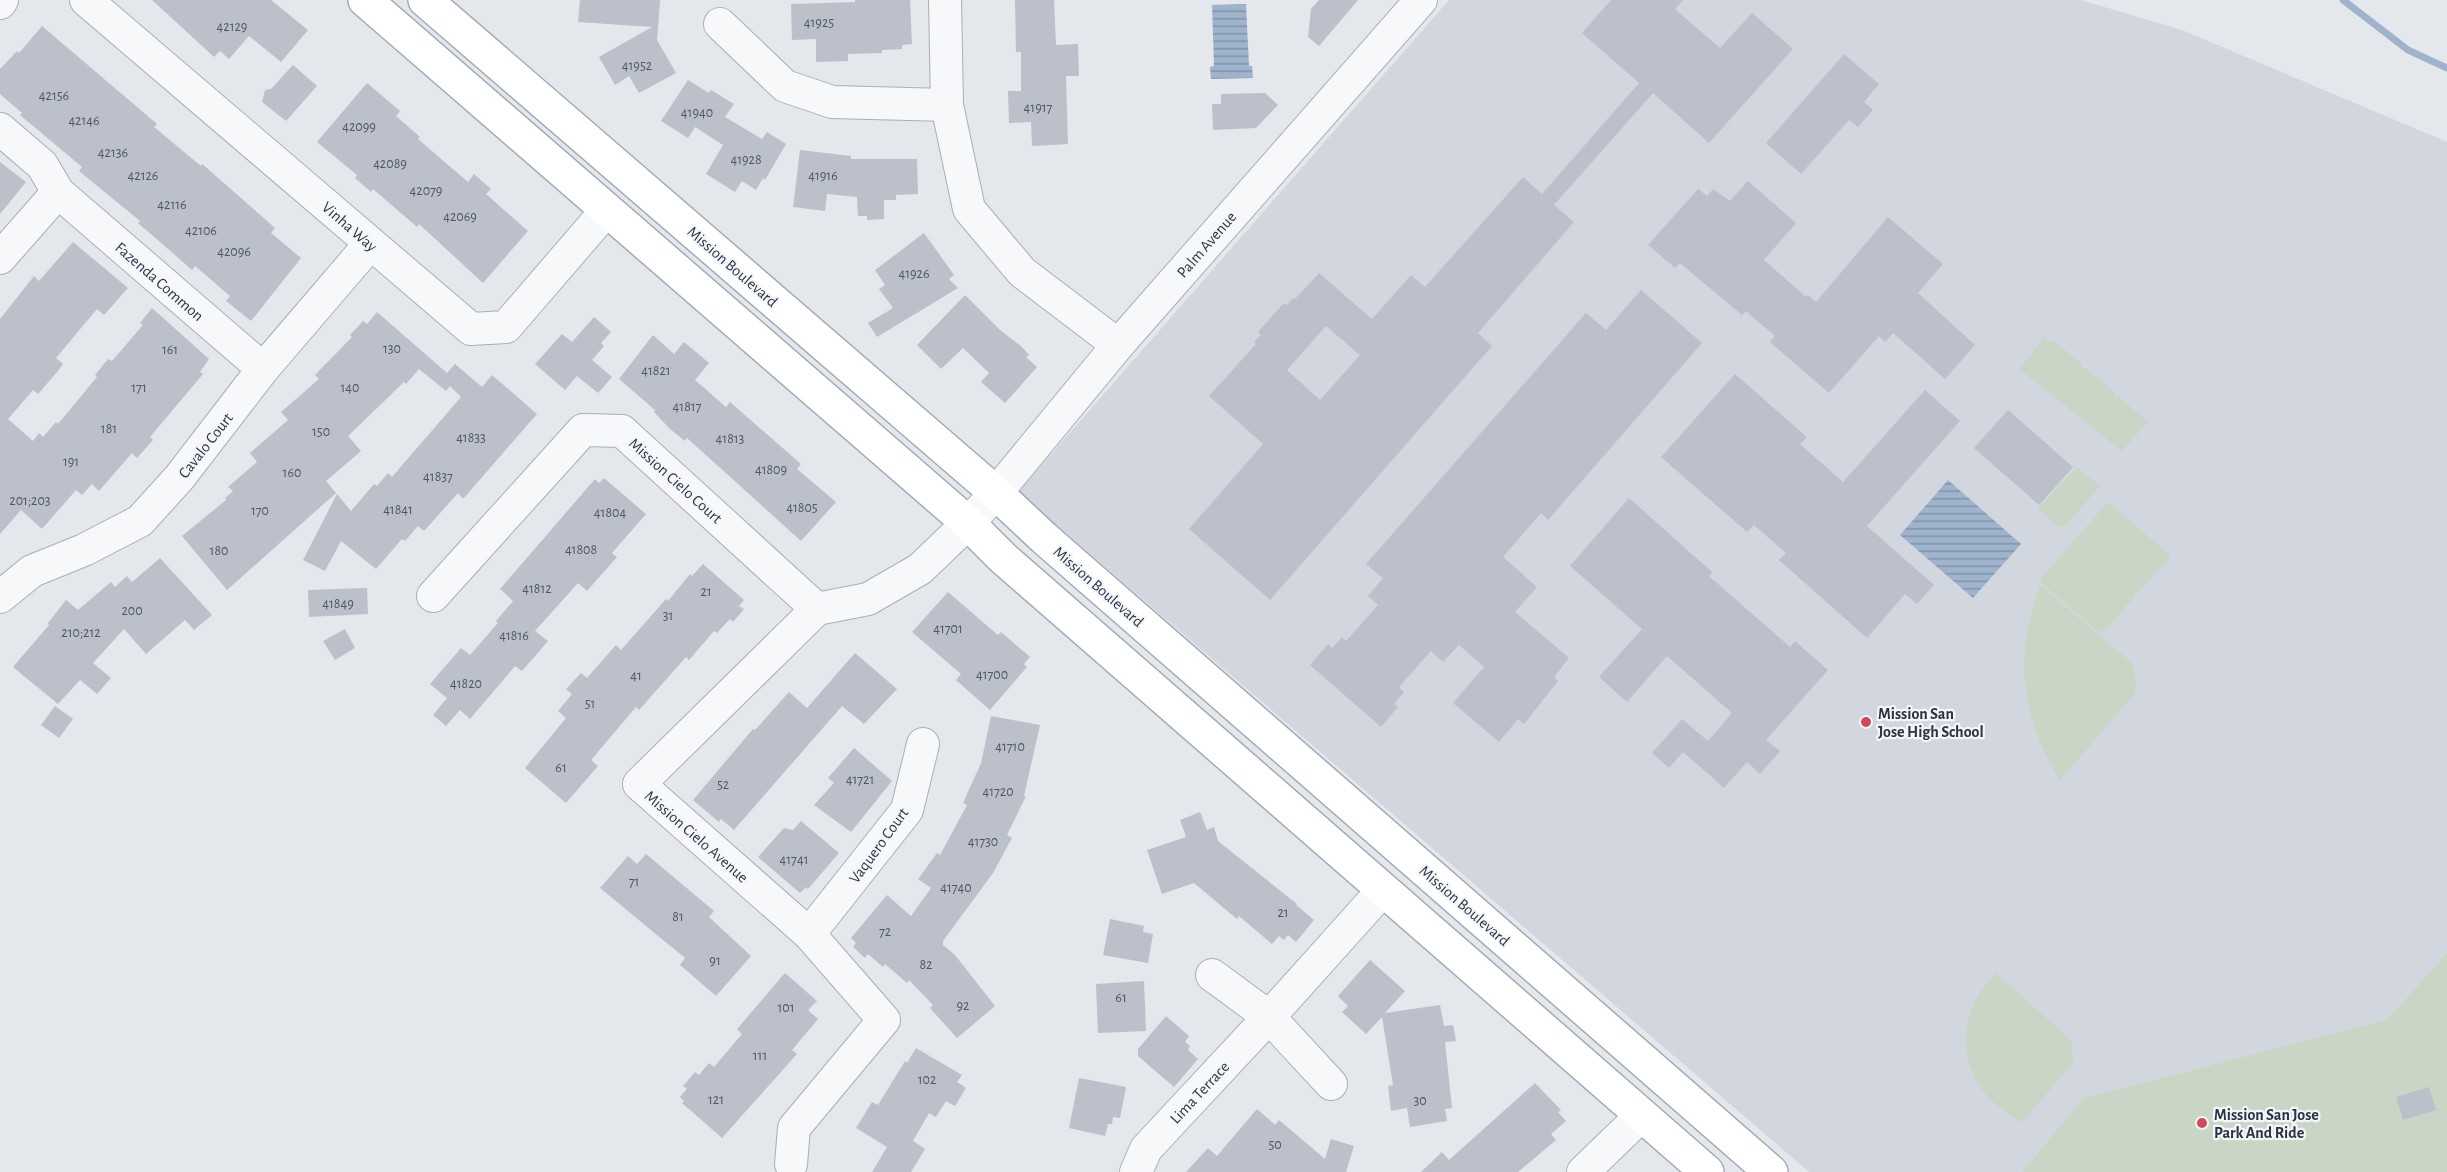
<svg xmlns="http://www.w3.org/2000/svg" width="2447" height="1172" font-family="'Alegreya Sans',sans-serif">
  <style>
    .built { fill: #d2d6de }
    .green { fill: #c9d6c5 }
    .water { fill: url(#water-rules) }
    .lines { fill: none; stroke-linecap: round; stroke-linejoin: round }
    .stream { stroke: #9fb4cc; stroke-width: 7 }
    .building { fill: #bbc0ca; fill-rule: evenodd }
    .minor-casing { stroke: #a9aeb7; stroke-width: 34 }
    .major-casing { stroke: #a3abb8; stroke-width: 36 }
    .minor { stroke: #f7f8fa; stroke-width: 32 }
    .major { stroke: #fff; stroke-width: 33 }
    .poi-dot { fill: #d1495b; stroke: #f4f6f9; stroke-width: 2 }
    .labels { text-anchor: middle; stroke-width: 4.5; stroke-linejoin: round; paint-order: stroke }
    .number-label { font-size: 14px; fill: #4f5766 }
    .street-label { font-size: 16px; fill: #2b3445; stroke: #f4f6f9 }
    .poi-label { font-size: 16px; font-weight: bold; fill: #2b3445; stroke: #f4f6f9; text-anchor: start }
  </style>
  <defs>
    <pattern id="water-rules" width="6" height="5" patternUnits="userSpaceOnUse" patternTransform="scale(1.5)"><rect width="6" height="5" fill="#9fb4cc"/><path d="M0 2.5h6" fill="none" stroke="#8293a7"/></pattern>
  </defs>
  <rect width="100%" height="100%" fill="#e4e7ec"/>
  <path class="built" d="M1449 0H2081L2182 30 2447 142V952L2388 1019 2083 1098 2022 1172H1809L1018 492Z"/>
  <g class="green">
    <path d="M2044 338 2050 343 2053 340 2083 365 2081 368 2083 370 2086 368 2115 393 2114 396 2116 398 2118 396 2148 422 2122 451 2019 369Z"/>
    <path d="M2077 467 2100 486 2064 527 2062 526 2060 528 2038 509Z"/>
    <path d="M2107 503 2111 504 2171 556 2139 592 2136 591 2134 594 2136 595 2104 632 2102 630 2099 633 2039 581Z"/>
    <path d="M2040 585 2131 662 2137 683 2135 693 2060 780C2020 715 2014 657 2040 585Z"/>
    <path d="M2447 952V1172H2022L2083 1098 2388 1019Z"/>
    <path d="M1996 973 2071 1040 2073 1062 2023 1122C1959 1092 1947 1023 1996 973Z"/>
  </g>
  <g class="water">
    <path d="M1246 4 1249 66H1252L1253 78 1211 79 1210 67 1214 66 1212 5Z"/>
    <path d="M1948 480 2021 544 1973 598 1900 535Z"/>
  </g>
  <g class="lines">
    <path class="stream" d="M2343 0 2408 50 2447 68"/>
  </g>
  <g class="building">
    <path d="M152 0H271L308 30 281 62 249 36 229 59 220 51 214 57Z"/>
    <path d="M580 0H660L657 40 676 73 639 93 629 76 615 85 599 57 652 27 578 22Z"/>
    <path d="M855 0H910L912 44 902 45V49L882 50V53L848 54V61L816 62V39L792 40 791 4 855 2Z"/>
    <path d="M1015 0H1054L1056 45 1078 44 1079 76H1066L1068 144 1032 146 1031 122 1009 123 1008 91H1021V52H1016Z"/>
    <path d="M1319 0H1358L1319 46 1308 37 1311 9Z"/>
    <path d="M1611 0H1683L1675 9 1720 48 1752 13 1793 49 1709 143 1653 93 1554 205 1574 222 1478 333 1492 346 1270 600 1189 529 1263 444 1209 396 1256 344 1254 342 1261 335 1258 332 1284 303 1287 305 1293 298 1295 299 1319 273 1372 319 1411 275 1425 287 1523 177 1542 194 1639 83 1582 33ZM1326 326 1360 355 1320 400 1287 370Z"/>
    <path d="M42 26 157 124 154 127 201 166 202 164 216 176 275 228 271 233 301 258 251 321 226 301 230 296 195 266 192 270 168 249 138 223 140 221 79 171 82 167 20 115 22 113 0 94V69L17 51 19 53Z"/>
    <path d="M1844 54 1879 84 1864 102 1873 110 1858 127 1849 120 1801 174 1766 143Z"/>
    <path d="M293 65 317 86 286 121 262 102 265 90 271 89Z"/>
    <path d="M688 80 709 93 711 90 734 104 725 117 762 139 767 132 786 144 765 180 763 178 756 190 742 181 735 192 706 174 723 145 695 127 688 138 661 121Z"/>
    <path d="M367 83 400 111 396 116 420 137 418 139 468 182 474 174 491 189 486 194 528 231 483 283 419 224 417 227 373 189 371 192 355 178 357 175 317 142Z"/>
    <path d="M1265 93 1278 105 1256 128 1213 130 1212 104H1221V94Z"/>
    <path d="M800 150 851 156V159H917L918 194 896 195V200H884V219L867 220V216H858L857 197 827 194 825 211 793 207Z"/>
    <path d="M0 162 26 182 0 214Z"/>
    <path d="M1748 181 1796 223 1764 260 1806 297 1808 295 1816 302 1888 217 1943 264 1918 293 1975 345 1945 379 1893 333 1885 342 1879 336 1829 393 1770 342 1775 336 1746 311 1742 315 1680 263 1675 268 1648 245 1698 189 1707 196 1713 189 1730 201Z"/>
    <path d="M924 233 954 275 949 279 958 288 877 337 868 323 893 308 879 289 885 285 875 270Z"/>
    <path d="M73 242 128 288 104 315 97 309 56 358 63 364 58 371 38 394 33 390 8 419 33 441 39 433 43 437 56 422 58 424 97 377 95 375 108 359 112 361 143 325 140 323 152 308 209 359 200 372 203 374 150 437 153 440 137 458 132 453 99 491 92 484 82 495 76 490 42 529 21 510 0 534V319L34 276 39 281Z"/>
    <path d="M1641 290 1702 343 1548 520 1541 513 1503 557 1537 587 1515 612 1569 658 1554 677 1558 681 1524 724 1518 719 1499 742 1453 703 1484 667 1459 645 1443 662 1431 651 1399 687 1404 692 1394 704 1398 707 1381 727 1310 665 1328 644 1332 648 1342 637 1346 641 1378 605 1368 596 1383 578 1366 564 1586 313 1606 330Z"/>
    <path d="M965 295 1000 330 1021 346 1029 355 1026 357 1037 367 1005 403 981 382 989 373 963 348 941 369 917 345Z"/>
    <path d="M377 312 447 373 455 364 482 387 492 375 537 414 463 499 458 493 424 531 418 526 405 541 402 539 376 569 341 541 325 571 303 560 337 494 351 511 374 484 377 486 388 473 392 477 461 397 450 386 446 391 419 369 406 384 404 382 348 436 361 451 326 481 336 493 227 590 182 536 226 500 225 498 233 491 228 487 257 462 250 453 288 420 281 412 319 379 315 375 352 337 350 335 363 321 367 324Z"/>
    <path d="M594 317 611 332 601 343 604 346 592 360 612 377 598 393 577 376 565 390 535 364 562 334 572 342Z"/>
    <path d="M653 335 674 354 684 342 709 363 695 380 726 407 730 402 801 464 797 469 836 502 801 541 687 438 685 441 670 429 654 412 655 410 619 379Z"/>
    <path d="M1735 374 1807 437 1800 444 1843 482 1925 390 1960 421 1867 526 1934 585 1917 604 1905 594 1867 638 1779 560 1786 553 1754 525 1747 532 1661 457Z"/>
    <path d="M2008 410 2073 467 2039 505 1974 448Z"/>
    <path d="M604 478 646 514 612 553 617 557 587 591 578 583 535 631 548 641 522 671 515 666 470 719 460 710 446 726 433 715 447 698 430 684 461 648 470 655 498 623 496 621 513 601 500 589 595 479 599 483Z"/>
    <path d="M1629 498 1712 572 1709 576 1790 647 1795 641 1828 670 1766 740 1780 751 1760 774 1747 762 1724 788 1683 752 1669 768 1652 753 1682 719 1708 741 1732 713 1667 656 1627 702 1599 677 1642 629 1570 566Z"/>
    <path d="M160 558 212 615 194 630 185 620 146 654 124 629 93 663 111 678 97 694 80 680 58 704 13 667 49 625 48 623 66 600 78 610 111 582 115 587 127 576 132 582Z"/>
    <path d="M703 564 744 600 739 606 744 609 733 622 730 619 717 633 714 631 689 660 686 657 639 710 636 707 591 760 598 766 566 803 525 768 566 718 558 711 572 694 566 689 581 673 587 678 616 645 621 650 666 599 668 601 690 574 692 576Z"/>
    <path d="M367 588 368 614 309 617 308 590Z"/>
    <path d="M948 592 998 635 1001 632 1030 657 1024 664 1027 667 990 710 956 680 961 674 912 632Z"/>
    <path d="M345 629 355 648 335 660 323 641Z"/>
    <path d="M855 653 897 689 864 724 842 706 734 830 721 819 719 822 693 800 753 729 755 730 789 692 807 708Z"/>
    <path d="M55 706 73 719 59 738 41 725Z"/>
    <path d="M991 716 1040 725 1024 796H1026L1007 835 1012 838 993 873 943 941V945L955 955 995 1006 957 1038 930 1008 933 1005 909 980 907 983 885 964 883 967 868 954 865 958 853 947 856 943 851 938 887 895 911 916 931 888 918 879 937 853 940 855 967 805 963 803 981 763Z"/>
    <path d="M854 748 892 781 851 832 814 805 834 783 828 778Z"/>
    <path d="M1200 812 1207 830 1214 827 1218 841 1297 904 1296 905 1314 920 1296 942 1288 935 1284 940 1279 936 1272 944 1239 916 1237 919 1194 883 1162 894 1147 850 1186 837 1180 820Z"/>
    <path d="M801 821 839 853 808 889 806 887 800 893 758 857 784 828 793 830Z"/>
    <path d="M646 854 714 911 709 917 751 956 716 996 680 965 685 958 600 888 628 856 637 864Z"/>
    <path d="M1110 919 1144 926 1143 932 1153 934 1148 963 1103 955Z"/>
    <path d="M1370 960 1405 991 1385 1013 1440 1005 1444 1026 1453 1025 1456 1041 1445 1042 1452 1108 1445 1109 1447 1121 1410 1127 1407 1108 1391 1111 1388 1086 1393 1085 1382 1017 1366 1034 1342 1012 1348 1006 1338 996Z"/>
    <path d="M785 973 817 1001 808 1010 818 1019 792 1050 797 1054 722 1138 682 1103 684 1101 680 1097 687 1089 683 1086 695 1072 699 1075 709 1063 714 1067 742 1034 737 1029Z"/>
    <path d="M1144 981 1146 1031 1098 1033 1096 984Z"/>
    <path d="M1166 1016 1189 1036 1185 1042 1190 1046 1188 1050 1198 1059 1174 1087 1138 1056V1049Z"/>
    <path d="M916 1048 962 1075 957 1082 966 1088 955 1106 946 1101 936 1117 929 1113 913 1141 925 1149 911 1172H872L887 1147 856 1128 872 1102 878 1105 905 1061 907 1063Z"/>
    <path d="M1079 1078 1126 1087 1120 1118 1113 1117 1112 1124H1108L1105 1136 1069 1128Z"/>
    <path d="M1535 1083 1561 1110 1558 1112 1566 1121 1551 1134 1556 1140 1518 1172H1421L1442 1152 1449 1160Z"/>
    <path d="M2429 1087 2436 1110 2403 1120 2396 1097Z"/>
    <path d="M1257 1109 1275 1125 1279 1120 1325 1159 1331 1139 1354 1146 1346 1172H1186L1208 1148 1217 1156Z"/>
  </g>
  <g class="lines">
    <defs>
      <g id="minor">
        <path d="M86 0 471 329 506 327 606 211"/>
        <path d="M945 0 947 105 969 209 1022 272 1118 345"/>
        <path d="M0 3 2 0"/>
        <path d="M720 24 785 86 832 102 947 105"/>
        <path d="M0 129 42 165 58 192 263 369"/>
        <path d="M0 258 58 192"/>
        <path d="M433 596 583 430 622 431 817 609"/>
        <path d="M0 597 32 571 84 550 140 521 179 478 263 369 370 244"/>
        <path d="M809 934 907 810 923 744"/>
        <path d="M1212 975 1269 1017 1331 1084"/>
        <path d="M791 1164 794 1128 884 1020 809 934 639 784 817 609 868 599 920 569 968 523 996 493 1118 345 1421 0"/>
        <path d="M1136 1172 1146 1149 1269 1017 1383 890"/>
        <path d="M1583 1172 1642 1115"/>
      </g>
      <g id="major">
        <path d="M365 0 968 523 1003 558 1707 1172"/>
        <path d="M425 0 996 493 1044 538 1771 1172"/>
      </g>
    </defs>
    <use href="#minor" class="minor-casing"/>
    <use href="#major" class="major-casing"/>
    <use href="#minor" class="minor"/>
    <use href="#major" class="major"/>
  </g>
  <g class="poi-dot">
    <circle cx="1866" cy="722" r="6"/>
    <circle cx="2202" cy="1123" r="6"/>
  </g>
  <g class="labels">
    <g class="number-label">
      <text x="819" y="27">41925</text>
      <text x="232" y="31">42129</text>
      <text x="637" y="70">41952</text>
      <text x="54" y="100">42156</text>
      <text x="1038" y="112">41917</text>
      <text x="697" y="117">41940</text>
      <text x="84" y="125">42146</text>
      <text x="359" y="131">42099</text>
      <text x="113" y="157">42136</text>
      <text x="746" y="164">41928</text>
      <text x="390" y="168">42089</text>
      <text x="143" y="180">42126</text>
      <text x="823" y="180">41916</text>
      <text x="426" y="195">42079</text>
      <text x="172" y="209">42116</text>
      <text x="460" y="221">42069</text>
      <text x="201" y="235">42106</text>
      <text x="234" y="256">42096</text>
      <text x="914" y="278">41926</text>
      <text x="392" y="353">130</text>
      <text x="170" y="354">161</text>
      <text x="656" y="375">41821</text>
      <text x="139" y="392">171</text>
      <text x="350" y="392">140</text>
      <text x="687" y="411">41817</text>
      <text x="109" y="433">181</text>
      <text x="321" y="436">150</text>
      <text x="471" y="442">41833</text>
      <text x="730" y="443">41813</text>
      <text x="71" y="466">191</text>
      <text x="771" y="474">41809</text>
      <text x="292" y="477">160</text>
      <text x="438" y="481">41837</text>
      <text x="30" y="505">201;203</text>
      <text x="802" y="512">41805</text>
      <text x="398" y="514">41841</text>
      <text x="260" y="515">170</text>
      <text x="610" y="517">41804</text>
      <text x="581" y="554">41808</text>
      <text x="219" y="555">180</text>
      <text x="537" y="593">41812</text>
      <text x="706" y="596">21</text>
      <text x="338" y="608">41849</text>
      <text x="132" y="615">200</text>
      <text x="668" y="620">31</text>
      <text x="948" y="633">41701</text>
      <text x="81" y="637">210;212</text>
      <text x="514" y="640">41816</text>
      <text x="992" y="679">41700</text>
      <text x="636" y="680">41</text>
      <text x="466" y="688">41820</text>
      <text x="590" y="708">51</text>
      <text x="1010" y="751">41710</text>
      <text x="561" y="772">61</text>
      <text x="860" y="784">41721</text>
      <text x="723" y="789">52</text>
      <text x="998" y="796">41720</text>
      <text x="983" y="846">41730</text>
      <text x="794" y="864">41741</text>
      <text x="634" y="886">71</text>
      <text x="956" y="892">41740</text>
      <text x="1283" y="917">21</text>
      <text x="678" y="921">81</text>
      <text x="885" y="936">72</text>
      <text x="715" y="965">91</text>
      <text x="926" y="969">82</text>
      <text x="1121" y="1002">61</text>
      <text x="963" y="1010">92</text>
      <text x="786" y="1012">101</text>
      <text x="760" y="1060">111</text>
      <text x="927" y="1084">102</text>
      <text x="716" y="1104">121</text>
      <text x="1420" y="1105">30</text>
      <text x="1275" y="1149">50</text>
    </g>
    <g class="street-label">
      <text transform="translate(350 226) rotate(41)" y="6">Vinha Way</text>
      <text transform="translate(1206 244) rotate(-49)" y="6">Palm Avenue</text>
      <text transform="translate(733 266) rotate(41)" y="6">Mission Boulevard</text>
      <text transform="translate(160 281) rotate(41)" y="6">Fazenda Common</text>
      <text transform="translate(205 445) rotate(-52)" y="6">Cavalo Court</text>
      <text transform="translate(676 480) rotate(42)" y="6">Mission Cielo Court</text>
      <text transform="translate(1099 586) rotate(41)" y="6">Mission Boulevard</text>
      <text transform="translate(697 836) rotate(41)" y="6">Mission Cielo Avenue</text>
      <text transform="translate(878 845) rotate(-54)" y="6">Vaquero Court</text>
      <text transform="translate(1465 905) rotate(41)" y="6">Mission Boulevard</text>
      <text transform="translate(1199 1092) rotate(-47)" y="6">Lima Terrace</text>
    </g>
    <g class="poi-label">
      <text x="1878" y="719">Mission San<tspan x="1878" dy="18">Jose High School</tspan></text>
      <text x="2214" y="1120">Mission San Jose<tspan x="2214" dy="18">Park And Ride</tspan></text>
    </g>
  </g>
</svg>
